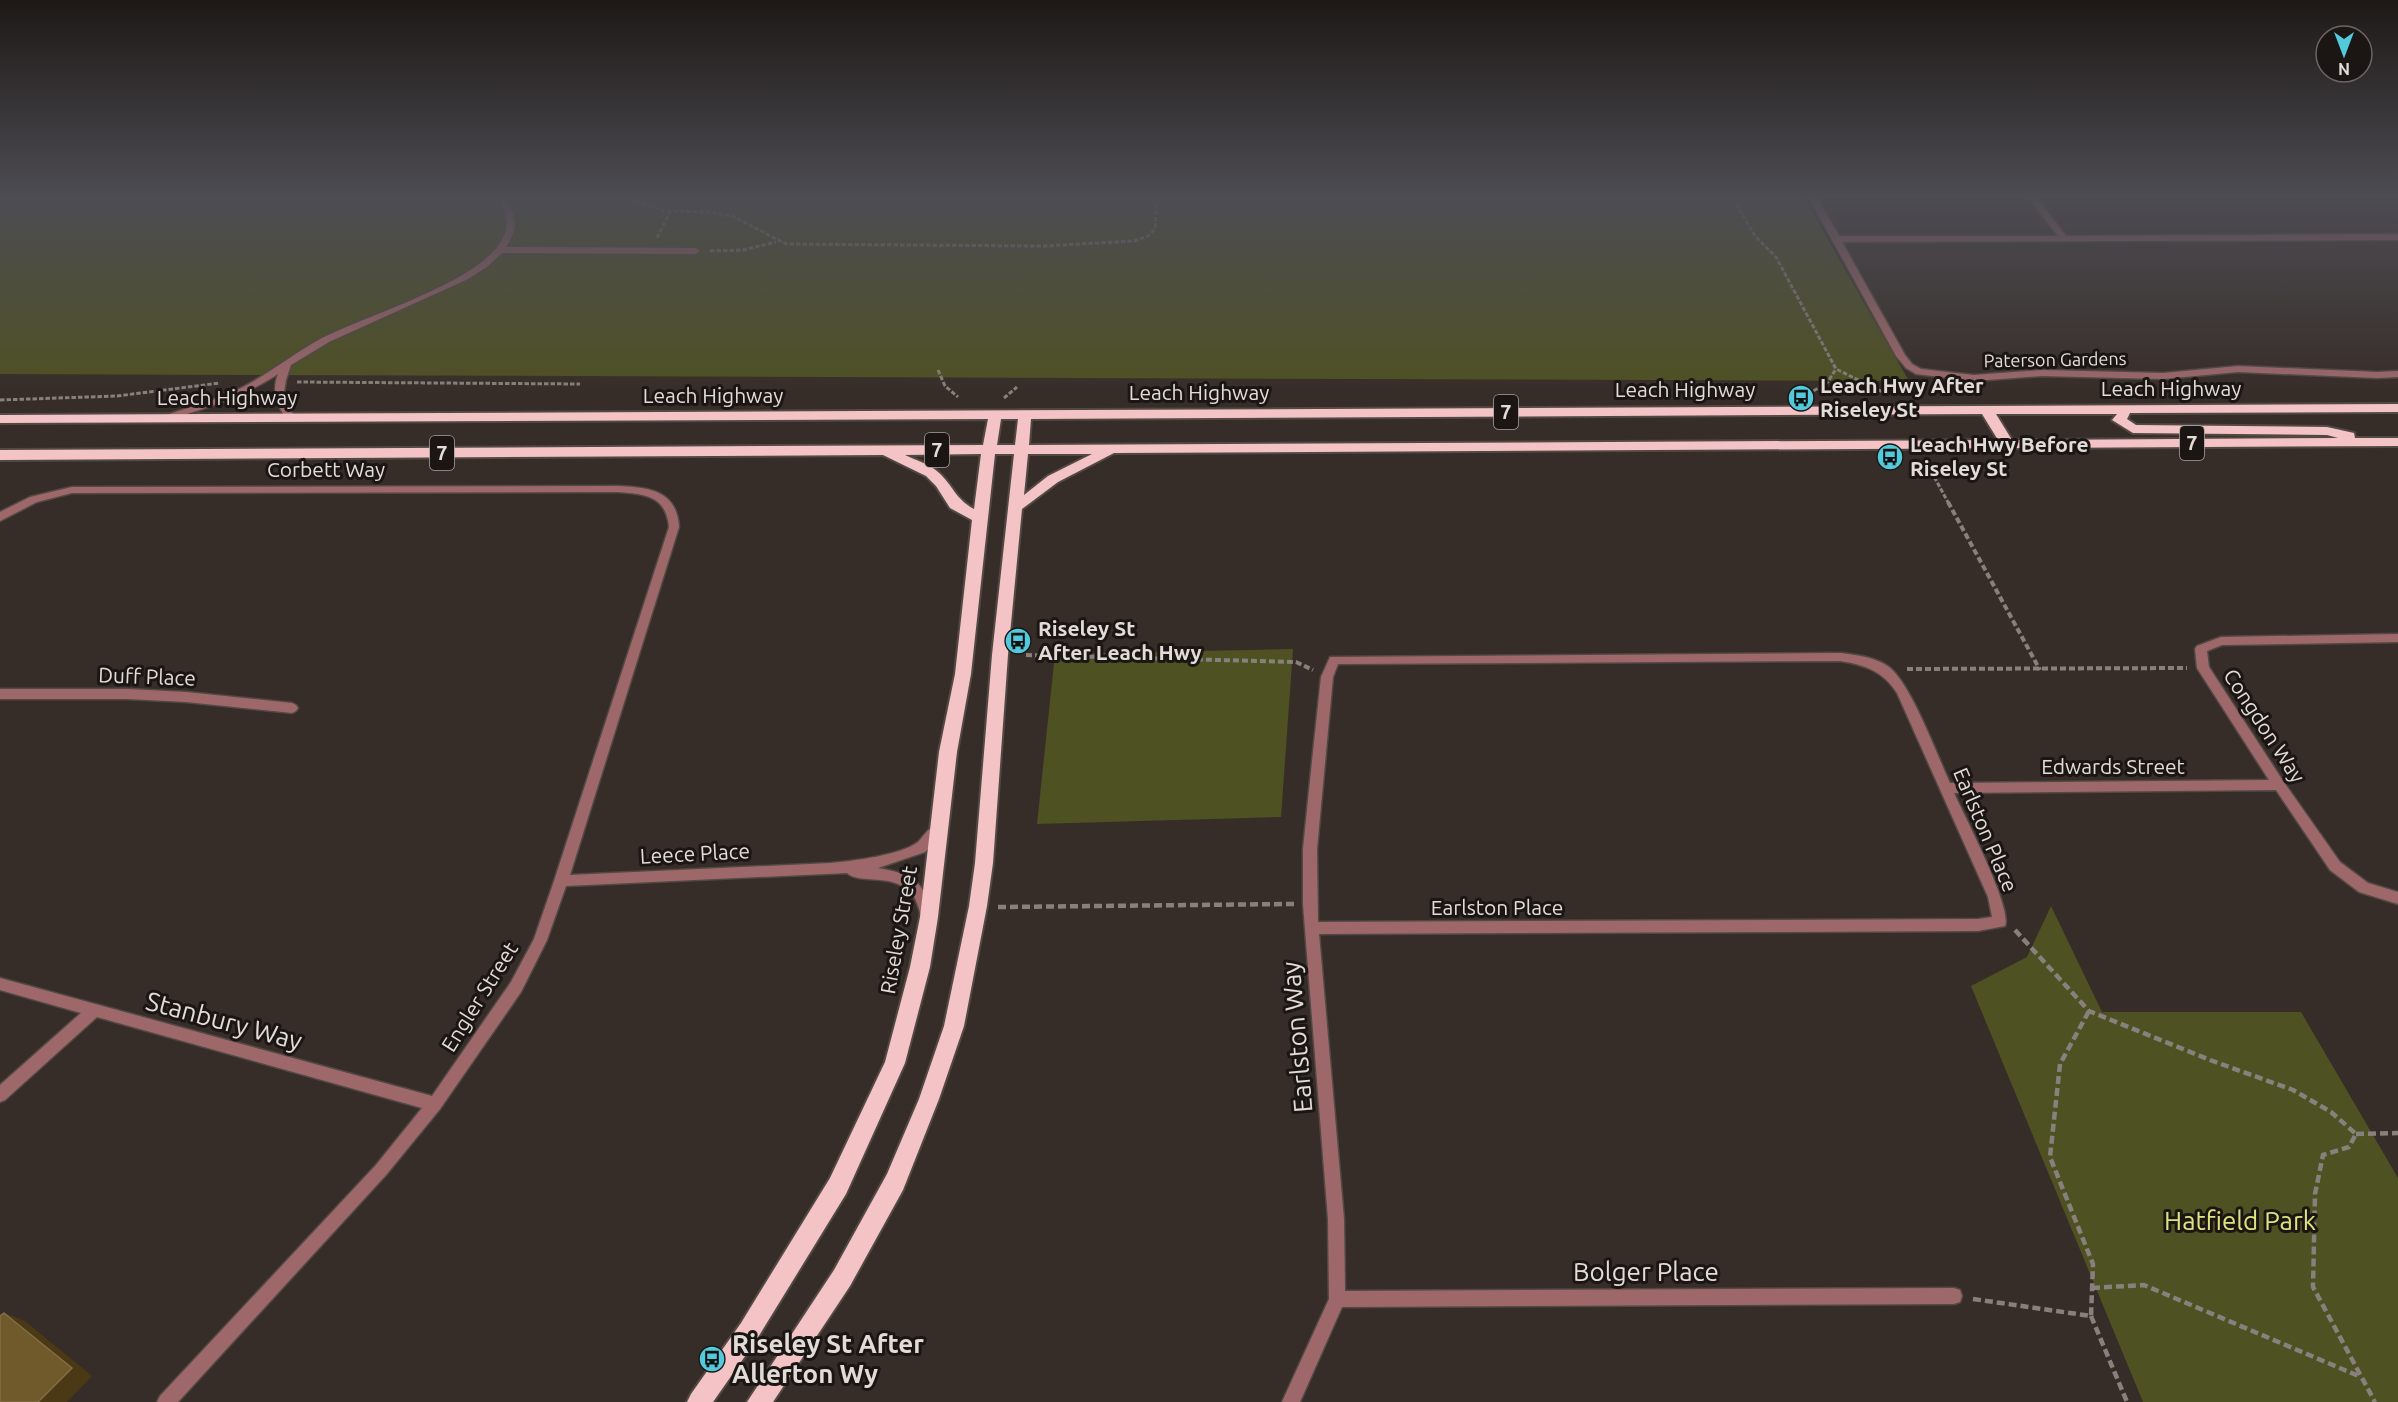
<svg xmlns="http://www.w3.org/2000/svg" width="2398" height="1402" font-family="Ubuntu,sans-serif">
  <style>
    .green { fill: #4e5122 }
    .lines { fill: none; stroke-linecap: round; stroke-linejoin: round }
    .service-casing { stroke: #524944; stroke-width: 3 }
    .minor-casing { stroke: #524944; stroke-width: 3 }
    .trunk-casing { stroke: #524944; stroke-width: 4 }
    .path-far2 { stroke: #88807c; stroke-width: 3; stroke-dasharray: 4.5 2; stroke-linecap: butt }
    .path-far1 { stroke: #88807c; stroke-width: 4; stroke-dasharray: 6 3; stroke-linecap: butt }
    .path { stroke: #88807c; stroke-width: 4.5; stroke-dasharray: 8 4; stroke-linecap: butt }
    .service { fill: #9e686b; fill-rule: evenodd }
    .minor { fill: #9e686b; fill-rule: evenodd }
    .trunk { fill: #f3c3c5; fill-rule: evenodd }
    .shaded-wall { fill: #4b3814 }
    .building { fill: #705a2b; stroke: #826e46; stroke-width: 1.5 }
    .labels { text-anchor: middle; stroke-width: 6; stroke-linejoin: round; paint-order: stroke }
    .far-street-label { font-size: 18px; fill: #e2dcd9; stroke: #1b1614 }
    .shield { fill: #1b1614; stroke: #a6a19e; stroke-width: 1.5 }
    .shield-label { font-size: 20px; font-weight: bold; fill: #e2dcd9 }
    .poi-label { font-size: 21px; font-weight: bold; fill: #e2dcd9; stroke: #1b1614; text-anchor: start }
    .street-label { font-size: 21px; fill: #e2dcd9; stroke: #1b1614 }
    .near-street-label { font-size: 26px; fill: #e2dcd9; stroke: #1b1614 }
    .near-park-label { font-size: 26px; fill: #dde47f; stroke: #1b1614 }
    .near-poi-label { font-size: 26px; font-weight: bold; fill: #e2dcd9; stroke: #1b1614; text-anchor: start }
  </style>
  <rect width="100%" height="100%" fill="#372d28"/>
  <g class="green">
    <path d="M0 196H1803L1909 381 0 374Z"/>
    <path d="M1293 649 1281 817 1037 824 1055 654Z"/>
    <path d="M2051 906 2102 1012H2301L2398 1178V1402H2143L1971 986 2027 957Z"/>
  </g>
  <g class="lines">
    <defs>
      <path id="service" d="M497 196H505C517 218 519 226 506 247L696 248 700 251 696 254 502 253 487 267 466 280 329 342 291 365 286 380 284 392 287 404 296 419 294 421H288C277 405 271 393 278 374 243 397 206 408 166 421H160V417C187 408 215 401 241 388 269 374 294 353 322 338 368 315 469 285 498 246 512 227 507 215 497 196Z"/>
      <g id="minor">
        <path d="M1808 196H1816L1839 236H2058L2027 196H2035L2066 236 2398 234V240L1842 242 1905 355 1912 364 1921 369 1974 375 2042 370 2163 373 2238 366 2377 372 2398 371V377L2377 378 2238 372 2163 379 2042 376 1974 381 1916 374 1906 368 1896 356Z"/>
        <path d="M617 486C648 487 677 490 679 527L570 875 831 863C852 861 902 855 918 842 925 835 932 821 944 825L945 829 944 833 925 852 878 868C914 874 923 882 935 916L933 920 928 922 923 920C919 912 918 901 912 894 894 872 860 885 847 873L566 886 547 940 521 992 440 1109 386 1175 178 1402H157L160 1396 376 1165 422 1108 97 1017 5 1100 0 1102V1085L81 1013 0 990V978L432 1096 511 982 534 939 554 881 669 527C666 495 644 494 617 492L72 493 37 502 0 521V512L30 497 72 487Z"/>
        <path d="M2398 634V642L2222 645 2207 651 2209 667 2283 781 2340 862 2368 883 2398 892V904L2359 892 2330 870 2276 790 1954 793C1964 815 2013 909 2005 926L1978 931 1319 934 1344 1219 1345 1291 1954 1288 1960 1290 1962 1296 1960 1302 1954 1304 1342 1307 1300 1402H1282L1329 1299 1328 1219 1303 904V849L1311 771 1321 677 1330 657 1840 653C1857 655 1875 657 1889 667 1911 684 1937 755 1950 783L2269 780 2197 668 2195 649 2197 646 2221 637ZM1840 661C1865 665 1883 671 1897 693L1988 897 1992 917 1978 919 1318 922 1317 849 1333 677 1338 664Z"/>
        <path d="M0 689H128L186 692 292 703 296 705 298 708 296 711 292 713 186 702 128 699H0Z"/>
      </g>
      <path id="trunk" d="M2398 404V412L2130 413 2127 419 2136 425 2327 427 2354 433 2355 438H2398V446L1114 453 1058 482 1022 509 1008 655 993 863 987 906 964 1026 939 1099 903 1190 850 1286 773 1402H747L834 1270 887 1174 919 1099 944 1026 969 906 975 863 992 655 1014 454H995L971 674 957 752 938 917 930 967 905 1063 846 1194 757 1339 713 1402H687L691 1394 741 1323 830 1178 885 1062 910 967 920 917 939 752 955 674 972 520 950 508 936 486 926 476 883 455 0 460V450L983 445 988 419 0 423V415ZM1982 414 1998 440 1029 445 1031 419ZM1996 414H2117L2112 420 2133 433 2327 435 2338 438 2012 440ZM1001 419H1018L1015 445H997ZM981 454 974 509C954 498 954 486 938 472 930 464 915 460 905 455ZM1028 454H1092L1048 476 1024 495Z"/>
    </defs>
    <use href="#service" class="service-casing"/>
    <use href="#minor" class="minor-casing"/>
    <use href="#trunk" class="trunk-casing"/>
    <g class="path-far2">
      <path d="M617 196 665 211 710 212 732 216 786 244 1043 246 1134 241 1148 236 1155 229 1157 196"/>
      <path d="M1726 196 1737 205 1755 236 1776 257 1836 369 1887 394"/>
      <path d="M657 238 670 212"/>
      <path d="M710 251 743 250 776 242"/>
      <path d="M938 370 945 386 958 397"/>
      <path d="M297 382 580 384"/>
      <path d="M1808 394 1827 383 1836 369"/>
      <path d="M1004 398 1017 387"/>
      <path d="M0 400 117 396 220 383"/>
      <path d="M1925 460 1949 504"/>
    </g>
    <g class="path-far1">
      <path d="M1948 502 2040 670"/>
      <path d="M1026 655 1296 662 1313 670"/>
      <path d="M1907 669 2187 668"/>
    </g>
    <g class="path">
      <path d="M998 907 1294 904"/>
      <path d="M2015 930 2089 1011 2210 1060 2293 1090 2331 1112 2356 1134 2349 1147 2323 1155 2315 1194 2313 1287 2375 1402"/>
      <path d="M2356 1134 2398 1133"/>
      <path d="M2092 1288 2144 1285 2361 1377"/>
      <path d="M1973 1299 2091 1316 2093 1264 2050 1157 2060 1064 2089 1011"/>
      <path d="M2091 1316 2127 1402"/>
    </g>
    <use href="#service" class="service"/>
    <use href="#minor" class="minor"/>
    <use href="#trunk" class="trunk"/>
  </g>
  <path class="shaded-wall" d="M4 1313 25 1321 92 1376 67 1402H38Z"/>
  <path class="building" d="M4 1313 72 1368 38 1402H0V1316Z"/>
  <linearGradient id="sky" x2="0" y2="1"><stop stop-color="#1e1916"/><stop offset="0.5" stop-color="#4d4c53"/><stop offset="1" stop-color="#4d4c53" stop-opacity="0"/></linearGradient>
  <rect width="2398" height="393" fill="url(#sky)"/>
  <defs>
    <symbol id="bus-disc" viewBox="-11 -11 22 22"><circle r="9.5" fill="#53cadc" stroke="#1b1614"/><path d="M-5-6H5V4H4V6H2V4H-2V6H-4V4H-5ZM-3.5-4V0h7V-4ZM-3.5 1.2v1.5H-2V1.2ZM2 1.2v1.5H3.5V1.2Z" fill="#111"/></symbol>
  </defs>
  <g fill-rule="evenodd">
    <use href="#bus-disc" x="1786" y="383" width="30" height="30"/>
    <use href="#bus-disc" x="1875" y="442" width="30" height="30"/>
    <use href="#bus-disc" x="1003" y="626" width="30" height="30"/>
    <use href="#bus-disc" x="697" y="1344" width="30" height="30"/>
  </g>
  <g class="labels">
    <g class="far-street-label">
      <text transform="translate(2055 360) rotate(-1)" y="6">Paterson Gardens</text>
    </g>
    <g class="shield">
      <rect x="1494" y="395" width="24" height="34" rx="4.5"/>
      <rect x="2180" y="426" width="24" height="34" rx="4.5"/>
      <rect x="925" y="433" width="24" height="34" rx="4.5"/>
      <rect x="430" y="436" width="24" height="34" rx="4.5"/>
    </g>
    <g class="shield-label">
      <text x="1506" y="419">7</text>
      <text x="2192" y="450">7</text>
      <text x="937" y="457">7</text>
      <text x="442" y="460">7</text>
    </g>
    <g class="poi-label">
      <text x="1820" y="393">Leach Hwy After<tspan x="1820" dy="24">Riseley St</tspan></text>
      <text x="1910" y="452">Leach Hwy Before<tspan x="1910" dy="24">Riseley St</tspan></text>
      <text x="1038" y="636">Riseley St<tspan x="1038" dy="24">After Leach Hwy</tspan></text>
    </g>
    <g class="street-label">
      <text x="2171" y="396">Leach Highway</text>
      <text x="1685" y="397">Leach Highway</text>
      <text x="1199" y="400">Leach Highway</text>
      <text x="713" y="403">Leach Highway</text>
      <text x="227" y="405">Leach Highway</text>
      <text x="326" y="477">Corbett Way</text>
      <text transform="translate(147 677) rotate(2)" y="7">Duff Place</text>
      <text transform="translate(2264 726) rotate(57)" y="7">Congdon Way</text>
      <text x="2113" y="774">Edwards Street</text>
      <text transform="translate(1985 830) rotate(67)" y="7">Earlston Place</text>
      <text transform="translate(695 854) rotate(-3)" y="7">Leece Place</text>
      <text x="1497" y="915">Earlston Place</text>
      <text transform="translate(899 930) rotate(-80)" y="7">Riseley Street</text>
      <text transform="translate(480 997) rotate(-58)" y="7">Engler Street</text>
    </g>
    <g class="near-street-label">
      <text transform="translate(224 1021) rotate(15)" y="9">Stanbury Way</text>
      <text transform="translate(1297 1037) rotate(-95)" y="9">Earlston Way</text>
      <text x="1646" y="1281">Bolger Place</text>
    </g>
    <g class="near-park-label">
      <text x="2240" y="1230">Hatfield Park</text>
    </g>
    <g class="near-poi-label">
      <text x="732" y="1353">Riseley St After<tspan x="732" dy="30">Allerton Wy</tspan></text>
    </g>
  </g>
  <g transform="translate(2344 54) rotate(180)"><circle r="28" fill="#1b1614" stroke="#6b6563" stroke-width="1.5"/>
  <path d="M0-4.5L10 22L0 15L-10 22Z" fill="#53cadc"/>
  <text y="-9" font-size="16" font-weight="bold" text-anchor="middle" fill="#e2dcd9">N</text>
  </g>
</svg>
